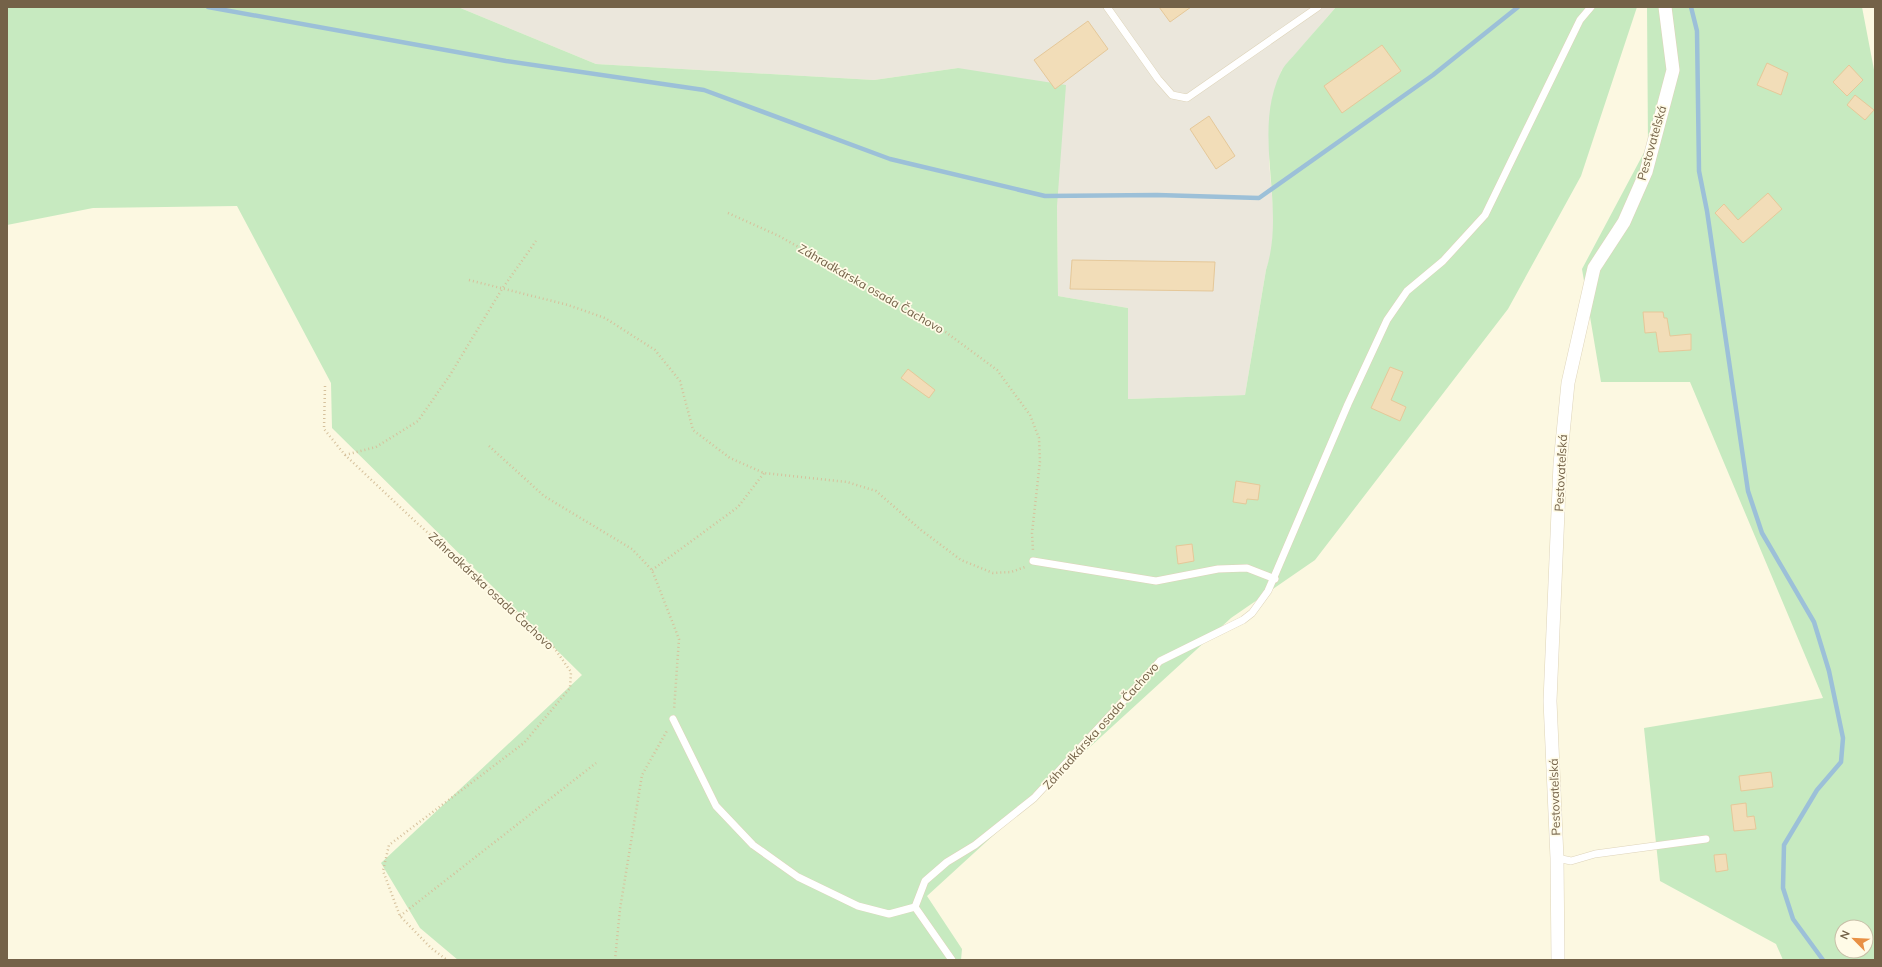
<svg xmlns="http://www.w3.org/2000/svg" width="1882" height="967" font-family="Mulish,sans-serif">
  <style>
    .industrial { fill: #ebe7dc }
    .green { fill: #c7eac0; fill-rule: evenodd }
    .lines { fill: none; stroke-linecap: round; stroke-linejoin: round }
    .stream { stroke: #9cc0d8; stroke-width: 4.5 }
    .building { fill: #f2ddb8; stroke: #e5c899 }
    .service-casing { stroke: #ded4ba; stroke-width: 8 }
    .minor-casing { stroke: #ded4ba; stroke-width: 14 }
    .path { stroke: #d6c19c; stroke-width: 2.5; stroke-dasharray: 1 3; stroke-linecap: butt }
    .service { stroke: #fff; stroke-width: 7 }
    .minor { stroke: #fff; stroke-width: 13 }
    .labels { text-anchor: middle; stroke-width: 3.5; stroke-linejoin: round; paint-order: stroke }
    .street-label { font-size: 12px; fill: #746248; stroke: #fffbe7 }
  </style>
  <rect width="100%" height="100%" fill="#fcf8e1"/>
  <path class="industrial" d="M458 7H1336L1281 71 1269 162 1274 218 1272 252 1266 270 1245 395 1128 399V308L1058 296 1057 206 958 68 874 80 596 64Z"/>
  <g class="green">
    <path d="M7 7H458L596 64 874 80 958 68 1066 85 1057 206 1058 296 1128 308V399L1245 395 1266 270C1287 206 1251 133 1281 72 1284 65 1291 59 1296 53 1309 38 1323 22 1336 7H1637L1581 176 1508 309 1315 560 1231 618 927 896 962 949 961 960H458L420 928 381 863 582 675 332 428 331 383 237 206 93 208 7 225Z"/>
    <path d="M1647 7H1862L1875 75V960H1783L1776 944 1660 881 1644 728 1823 698 1690 382H1601L1582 269 1648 145ZM1842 927H1866V951H1842Z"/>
  </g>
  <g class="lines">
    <g class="stream">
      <path d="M208 7 506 61 704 90 890 159 1045 196 1157 195 1259 198 1433 75 1518 7"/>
      <path d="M1691 7 1697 31 1699 171 1707 211 1748 491 1762 533 1814 622 1829 671 1843 738 1841 762 1817 790 1784 845 1783 888 1793 919 1823 960"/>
    </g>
  </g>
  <g class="building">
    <path d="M1159 7H1191L1170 22Z"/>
    <path d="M1088 21 1108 49 1055 89 1034 60Z"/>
    <path d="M1382 45 1401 71 1342 113 1324 86Z"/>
    <path d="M1767 63 1788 73 1781 95 1757 85Z"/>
    <path d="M1849 65 1863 80 1847 96 1833 82Z"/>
    <path d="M1855 95 1874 110 1865 120 1847 105Z"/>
    <path d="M1209 116 1235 156 1216 169 1190 129Z"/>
    <path d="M1768 193 1782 209 1743 243 1715 213 1724 204 1738 220Z"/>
    <path d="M1072 260 1215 262 1213 291 1070 289Z"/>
    <path d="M1643 312H1663L1664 318H1667L1670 336 1691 334V350L1659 352 1656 332 1645 333Z"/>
    <path d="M1390 367 1403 372 1391 400 1406 407 1400 421 1371 408Z"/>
    <path d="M908 369 935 390 929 398 901 378Z"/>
    <path d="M1236 481 1260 485 1258 500 1247 499 1246 504 1233 502Z"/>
    <path d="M1192 544 1194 561 1178 564 1176 546Z"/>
    <path d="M1771 772 1773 787 1741 791 1739 776Z"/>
    <path d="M1746 803 1747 817 1754 816 1756 829 1734 831 1731 805Z"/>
    <path d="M1726 854 1728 870 1716 872 1714 855Z"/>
  </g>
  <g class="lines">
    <defs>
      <g id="service">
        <path d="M1107 7 1158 79 1172 95 1187 98 1318 7"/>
        <path d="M1033 561 1156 581 1218 569 1247 568 1275 579"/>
        <path d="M673 719 716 806 753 845 798 877 858 906 889 914 915 907"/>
        <path d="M1557 858 1571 861 1595 854 1706 839"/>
        <path d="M952 960 915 907 925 881 947 862 975 845 1034 798 1160 661 1243 620 1252 613 1268 591 1348 404 1387 320 1407 291 1443 261 1485 215 1580 20 1591 7"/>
      </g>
      <path id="minor" d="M1558 960 1557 858 1550 701 1560 464 1568 383 1594 268 1624 222 1646 172 1673 70 1665 7"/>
    </defs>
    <use href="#service" class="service-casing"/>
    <use href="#minor" class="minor-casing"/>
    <g class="path">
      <path d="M728 213 779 236 936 325 997 370 1030 415 1039 438 1040 461 1032 533 1033 551"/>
      <path d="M469 280 568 305 605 318 655 350 680 381 693 430 730 458 764 473 847 482 876 491 921 530 961 560 993 573 1011 572 1025 567"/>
      <path d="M325 386 324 429 345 455 417 523 550 642 571 672 570 688 524 743 389 845 383 871 400 916 431 948 447 960"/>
      <path d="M489 446 544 496 632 549 652 570 679 639 674 710"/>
      <path d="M345 455 376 447 418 421 450 375 502 289 536 241"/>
      <path d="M652 570 738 507 764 473"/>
      <path d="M400 916 596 763"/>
      <path d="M615 960 620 909 642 775 668 729"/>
    </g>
    <use href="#service" class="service"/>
    <use href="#minor" class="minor"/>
  </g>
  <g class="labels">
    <g class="street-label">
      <text transform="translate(1652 143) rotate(-74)" y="4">Pestovateľská</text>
      <text transform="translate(871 289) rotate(30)" y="4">Záhradkárska osada Čachovo</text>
      <text transform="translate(1561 473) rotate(-87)" y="4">Pestovateľská</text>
      <text transform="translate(491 591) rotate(43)" y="4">Záhradkárska osada Čachovo</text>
      <text transform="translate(1101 726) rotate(-48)" y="4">Záhradkárska osada Čachovo</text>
      <text transform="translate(1555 797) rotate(-92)" y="4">Pestovateľská</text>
    </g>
  </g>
  <rect width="1882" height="967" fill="none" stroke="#746248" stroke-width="16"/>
  <g transform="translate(1854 939) rotate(294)"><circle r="19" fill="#fffbe7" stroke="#c7bea7"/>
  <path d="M0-3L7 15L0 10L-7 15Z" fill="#e89044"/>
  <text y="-6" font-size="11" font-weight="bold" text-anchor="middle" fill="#746248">N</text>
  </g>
</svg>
